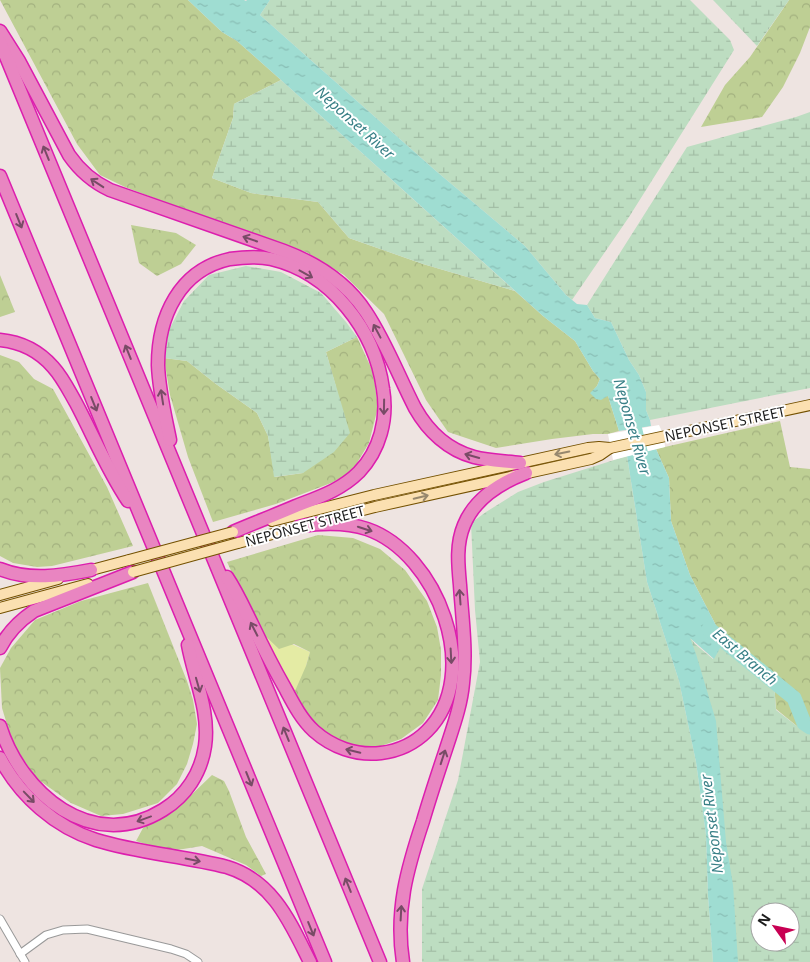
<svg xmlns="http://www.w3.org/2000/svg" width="810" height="962" font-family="'Noto Sans',sans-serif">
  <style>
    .grass { fill: #e4eba4 }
    .forest { fill: url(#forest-crowns) }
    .wetland { fill: url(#wetland-marsh); fill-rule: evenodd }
    .water { fill: url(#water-ripples) }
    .pier { fill: #fff }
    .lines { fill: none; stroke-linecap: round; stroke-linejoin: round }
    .river { stroke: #9fddd2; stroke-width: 15 }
    .street-casing { stroke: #999; stroke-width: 9 }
    .secondary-casing { stroke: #745101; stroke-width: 12 }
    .highway-casing { stroke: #dc1eae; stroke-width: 15 }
    .street { stroke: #fff; stroke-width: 7 }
    .secondary { stroke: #fbe0b1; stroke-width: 10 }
    .highway { stroke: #e985c1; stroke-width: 12 }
    .secondary-bridge-casing { stroke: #745101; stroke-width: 12; stroke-linecap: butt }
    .secondary-bridge { stroke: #fbe0b1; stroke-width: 10 }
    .oneway { stroke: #784b66 }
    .oneway2 { stroke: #97886e }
    .labels { text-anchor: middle; stroke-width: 4; stroke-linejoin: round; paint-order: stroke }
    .street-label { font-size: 14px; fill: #1c1c1c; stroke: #fff }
    .water-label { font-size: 15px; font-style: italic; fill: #398087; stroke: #fff }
  </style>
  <defs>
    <pattern id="forest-crowns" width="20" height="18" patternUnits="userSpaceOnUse" patternTransform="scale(1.25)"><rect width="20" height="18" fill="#becf94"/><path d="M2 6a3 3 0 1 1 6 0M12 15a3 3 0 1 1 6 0" fill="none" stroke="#a3b17f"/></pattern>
    <pattern id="wetland-marsh" width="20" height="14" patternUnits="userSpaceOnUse" patternTransform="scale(1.25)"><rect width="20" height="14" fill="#bdddc1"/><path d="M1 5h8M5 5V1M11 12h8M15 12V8" fill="none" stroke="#a2bda5"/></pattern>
    <pattern id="water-ripples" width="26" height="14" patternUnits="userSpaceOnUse" patternTransform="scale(1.25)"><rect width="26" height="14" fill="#9fddd2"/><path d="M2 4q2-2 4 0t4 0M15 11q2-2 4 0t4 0" fill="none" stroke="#88bdb4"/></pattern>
  </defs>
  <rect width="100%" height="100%" fill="#eee4e1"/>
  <path class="grass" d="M259 630 310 652 306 666V715Z"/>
  <g class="forest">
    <path d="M0 0H188L222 32 237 41 281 80 234 104 233 118 212 178 251 193 318 202 349 238 423 264 515 291 543 316 575 341 593 371 600 379 597 386 591 393 608 396 619 431 608 434H593L552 439 496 448 448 432 426 400 384 314 344 275 306 252 199 215 125 187 100 175 77 144Z"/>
    <path d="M789 0H810V27L800 53 783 87 762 117 701 127 725 85 750 57Z"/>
    <path d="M131 225 176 233 196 245 181 264 157 276 139 263Z"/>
    <path d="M0 275 15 312 0 317Z"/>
    <path d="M357 337 373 372 378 407 369 443 351 473 331 483 276 504 213 522 188 457 170 395 164 358 187 361 216 384 257 413 268 436 275 477 303 473 336 387 326 352Z"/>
    <path d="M0 355 19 362 34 379 53 389 107 487 133 546 52 566 37 567 13 563 0 556Z"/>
    <path d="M780 421 790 467 810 469V724L805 720 798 727 776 709 774 682 724 641 690 575 671 521 669 478 656 449Z"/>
    <path d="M318 535 353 538 380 549 405 570 427 601 437 627 441 650V675L438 700 423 723 401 739 375 748 351 746 325 733 306 715 295 691 306 666 310 652 294 644 279 649 259 630 227 562Z"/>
    <path d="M148 583 187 681 193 700 197 724 193 744 187 764 177 784 158 803 123 814 101 816 71 803 36 778 13 744 2 708 0 668 11 648 35 620 81 601Z"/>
    <path d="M212 775 224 781 229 791 246 837 266 874 261 876 246 865 202 846 177 850H165L136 841 143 828 187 799Z"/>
  </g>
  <g class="wetland">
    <path d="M270 0H690L730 40 734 50 629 217 572 300 566 295 525 246 436 171 260 15Z"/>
    <path d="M713 0H789L757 46Z"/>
    <path d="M281 80 515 291 423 264 349 238 318 202 251 193 212 178 233 118 234 104Z"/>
    <path d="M810 112V388L650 420 646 410V392L639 375 629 360 611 322 595 318 587 305 687 147 796 117Z"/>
    <path d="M246 266 281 272 321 293 346 322 357 337 326 352 350 433 334 452 303 473 274 477 268 436 257 413 216 384 187 361 164 358 168 332 184 301 209 275Z"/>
    <path d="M627 456 647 582 679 681 696 762 706 835 708 896 713 962H422V889L458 780 480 662 475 610 471 523 486 512 518 492 544 482Z"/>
    <path d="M679 623 695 644 713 659 724 641 774 682 776 710 798 727 805 720 810 724V962H724ZM760 912H790V942H760Z"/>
  </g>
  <g class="water">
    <path d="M188 0H244L246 1 247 0H270L260 15 436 171 525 246 566 295 577 304 587 305 595 318 611 322 629 360 639 375 646 392V410L650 420 651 426 619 431 608 396 601 400 596 399 590 393 597 386 600 379 593 371 575 341 543 316 281 80 237 41 222 32Z"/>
    <path d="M656 449 669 478 671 521 690 575 724 641 714 659 690 638 696 654 716 721 726 842 733 885 738 962H713L708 896 706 835 696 762 679 681 647 582 627 456Z"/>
  </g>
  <path class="pier" d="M659 425 664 436 665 447 613 460 608 434Z"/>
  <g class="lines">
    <g class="river">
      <path d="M630 410 645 472"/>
      <path d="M709 629 794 698 804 723 810 727"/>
    </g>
    <defs>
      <g id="street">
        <path d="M0 919 25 962"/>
        <path d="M20 954 46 935 63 930 87 929 171 949 186 954 198 962"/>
      </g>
      <g id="secondary">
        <path d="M272 521 374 495 588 448 599 447 610 448 810 405"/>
        <path d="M321 521 375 507 591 459 600 455 610 448"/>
        <path d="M238 543 307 525"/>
        <path d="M84 572 129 560"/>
        <path d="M0 595 58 579"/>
        <path d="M0 608 88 584"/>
      </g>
      <g id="highway">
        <path d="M0 31 19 61 69 155C80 171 93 182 110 190L284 251C316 263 347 283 366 312 386 342 399 377 415 408 428 431 448 450 474 457 489 461 505 461 520 463"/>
        <path d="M0 42 380 962"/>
        <path d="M0 176 325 962"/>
        <path d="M0 340C21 342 39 351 53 367 63 378 69 391 76 403 93 435 107 470 128 501"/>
        <path d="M170 440C165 415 159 391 158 365 158 317 179 270 230 259 244 257 258 256 271 259 331 273 375 330 383 389 388 419 380 450 359 472 341 490 319 497 296 506 275 515 254 523 233 532"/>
        <path d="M0 569C30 581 60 576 91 570"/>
        <path d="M227 577C237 592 244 608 252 624 262 645 273 667 285 688 293 703 301 719 314 731 332 747 356 756 381 753 398 751 415 743 427 731 484 674 437 553 367 529 346 522 322 523 300 526"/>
        <path d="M0 648C8 632 19 621 34 611L133 572"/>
        <path d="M0 726C21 793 92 854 163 810 186 796 201 773 205 746 210 711 194 678 188 645"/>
        <path d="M0 758C20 796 55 827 96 840 138 853 184 856 227 867 273 881 290 922 310 962"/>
        <path d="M403 962C395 911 407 869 423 821 430 797 438 773 446 749 453 727 461 706 463 683 467 651 462 616 460 585 458 564 456 544 464 525 475 498 500 483 526 473"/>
      </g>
    </defs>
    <use href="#street" class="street-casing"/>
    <use href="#secondary" class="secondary-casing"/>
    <use href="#highway" class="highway-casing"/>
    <use href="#street" class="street"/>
    <use href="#secondary" class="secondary"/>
    <use href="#highway" class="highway"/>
    <defs>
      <g id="secondary-bridge">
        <path d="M129 560 233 532"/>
        <path d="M133 572 238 543"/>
      </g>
    </defs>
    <use href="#secondary-bridge" class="secondary-bridge-casing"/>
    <use href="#secondary-bridge" class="secondary-bridge"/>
  </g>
  <defs><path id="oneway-shaft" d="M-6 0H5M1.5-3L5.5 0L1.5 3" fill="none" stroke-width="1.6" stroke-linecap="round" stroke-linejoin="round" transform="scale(1.25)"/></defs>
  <g class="oneway">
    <use href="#oneway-shaft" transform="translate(46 153) rotate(-112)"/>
    <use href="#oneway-shaft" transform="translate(97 183) rotate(-147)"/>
    <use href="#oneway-shaft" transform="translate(19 221) rotate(68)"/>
    <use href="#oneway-shaft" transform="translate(250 239) rotate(-161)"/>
    <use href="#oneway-shaft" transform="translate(306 274) rotate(29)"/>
    <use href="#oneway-shaft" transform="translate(377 331) rotate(-118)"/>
    <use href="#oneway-shaft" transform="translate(128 352) rotate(-112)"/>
    <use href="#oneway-shaft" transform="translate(162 397) rotate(-99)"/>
    <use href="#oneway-shaft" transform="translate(94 404) rotate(68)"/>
    <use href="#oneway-shaft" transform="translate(384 407) rotate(91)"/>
    <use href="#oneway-shaft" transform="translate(472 456) rotate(-164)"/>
    <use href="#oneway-shaft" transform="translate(365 529) rotate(18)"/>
    <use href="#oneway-shaft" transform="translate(460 597) rotate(-94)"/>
    <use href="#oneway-shaft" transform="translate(254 629) rotate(-117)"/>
    <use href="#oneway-shaft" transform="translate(451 656) rotate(87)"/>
    <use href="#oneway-shaft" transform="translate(198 685) rotate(74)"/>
    <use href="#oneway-shaft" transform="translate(286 734) rotate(-112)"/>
    <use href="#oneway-shaft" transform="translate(353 751) rotate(-167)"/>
    <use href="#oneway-shaft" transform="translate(443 757) rotate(-72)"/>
    <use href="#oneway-shaft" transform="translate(249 779) rotate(68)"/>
    <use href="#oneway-shaft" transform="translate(29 797) rotate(46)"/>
    <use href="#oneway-shaft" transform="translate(144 819) rotate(160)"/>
    <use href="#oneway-shaft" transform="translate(193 860) rotate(11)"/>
    <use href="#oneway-shaft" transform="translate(348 885) rotate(-112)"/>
    <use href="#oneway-shaft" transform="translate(401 913) rotate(-87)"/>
    <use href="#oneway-shaft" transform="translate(311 929) rotate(68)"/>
  </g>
  <g class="oneway2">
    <use href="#oneway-shaft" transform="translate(562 453) rotate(168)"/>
    <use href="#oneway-shaft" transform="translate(421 497) rotate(-13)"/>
  </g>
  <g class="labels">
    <g class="street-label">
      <text transform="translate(725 424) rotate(-12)" y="5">NEPONSET STREET</text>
      <text transform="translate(305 526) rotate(-15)" y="5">NEPONSET STREET</text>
    </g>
    <g class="water-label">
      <text transform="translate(355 123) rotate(42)" y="5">Neponset River</text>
      <text transform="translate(632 427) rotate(74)" y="5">Neponset River</text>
      <text transform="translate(745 657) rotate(40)" y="5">East Branch</text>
      <text transform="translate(712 824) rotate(-97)" y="5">Neponset River</text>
    </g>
  </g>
  <g transform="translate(775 927) rotate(303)"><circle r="24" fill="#ffffff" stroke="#a4a4a4"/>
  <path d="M0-4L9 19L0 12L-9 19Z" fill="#c80053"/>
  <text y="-8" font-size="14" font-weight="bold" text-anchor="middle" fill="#1c1c1c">N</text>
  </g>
</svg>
